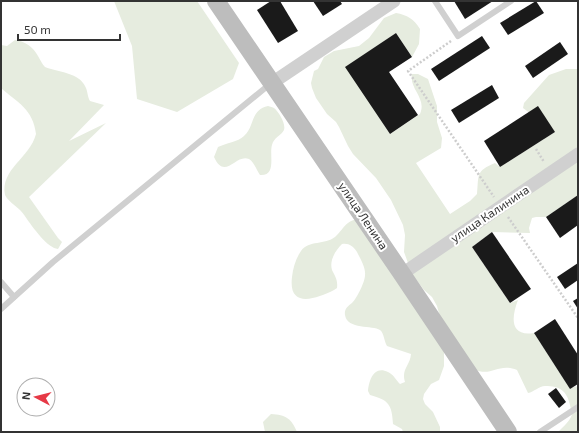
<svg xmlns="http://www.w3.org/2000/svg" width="579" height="433" font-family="'Exo 2',sans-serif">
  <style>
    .green { fill: #e6ecdf }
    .building { fill: #1a1a1a }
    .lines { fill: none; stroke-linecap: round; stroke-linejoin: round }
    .path { stroke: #cdcdcd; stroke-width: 2.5; stroke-dasharray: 2 2; stroke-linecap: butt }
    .lane { stroke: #d0d0d0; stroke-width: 6 }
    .street { stroke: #d0d0d0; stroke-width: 13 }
    .secondary { stroke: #bdbdbd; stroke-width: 18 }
    .labels { text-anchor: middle; stroke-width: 4; stroke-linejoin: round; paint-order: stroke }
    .street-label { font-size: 12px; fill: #333; stroke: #fff }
  </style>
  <rect width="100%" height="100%" fill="#fff"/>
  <g class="green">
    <path d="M114 1H197L239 63 233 79 177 112 137 99 132 46Z"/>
    <path d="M396 13C407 15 414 19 420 29L419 44 412 57 396 33 346 67 390 134 420 114C427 98 409 89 412 74H418L428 79 437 106V122L442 138 441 148 416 163 450 214 470 201 477 194C479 176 475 171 495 163L500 167 555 132 523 108 524 103 549 75 566 69H578V195L546 217H536L532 218 529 228 530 233 492 232 472 247 510 303 518 300C511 318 510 337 534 333L570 388 578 386V432H558C562 428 568 423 571 417 573 413 571 410 570 405 567 391 560 386 545 386 539 386 534 392 528 393L517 370C498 362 491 378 474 369L440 317 437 306 432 297 424 290 412 274 404 252 405 235 403 225 391 200 376 178 353 154 348 146 339 127 336 122 327 114 316 98 312 88 311 83 314 71 318 69 324 57 334 51 359 46 369 38 384 18Z"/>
    <path d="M15 40C25 41 33 47 38 56 41 61 42 64 45 67 58 72 79 73 85 86 88 91 87 96 90 101L104 105 69 141 106 123 29 197 58 238 62 242 58 249C48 248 35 230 29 222 26 218 24 214 20 210 15 205 8 201 5 195 0 169 30 158 36 134 33 109 18 103 1 88V45L7 46Z"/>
    <path d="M268 106C270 107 273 107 274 108 279 112 286 124 284 130 281 136 274 137 272 145 269 155 277 176 260 175 257 171 254 162 249 159 236 153 225 181 214 157L218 147C226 143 238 142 244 136 255 126 250 110 268 106Z"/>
    <path d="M358 219 444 351V366L439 380 431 384 424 394 423 399 425 404 433 412 440 427V432H403L402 429 393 424C392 405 389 400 370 395L368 391C369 380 374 365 388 372 393 374 396 380 400 384L405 382C401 369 410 366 411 354L387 346C384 341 384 333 380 330 373 325 347 330 345 315 344 309 348 306 352 303 357 298 365 282 365 275 366 268 360 258 357 252 353 246 349 243 342 244 336 250 329 260 332 270 335 276 338 280 337 288L334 290C316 299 288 309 292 277 293 268 296 258 301 251 309 240 325 245 335 237 344 229 345 221 358 219Z"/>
    <path d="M271 414C286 415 291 418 297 432H265L263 422Z"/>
  </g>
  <g class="building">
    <path d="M271 1H280L298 31 278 43 257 10Z"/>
    <path d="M313 1H340L342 4 323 16Z"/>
    <path d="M454 1H493L465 19Z"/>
    <path d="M536 1 544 13 508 35 500 23Z"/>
    <path d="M396 33 412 57 389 72 418 115 390 134 345 67Z"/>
    <path d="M482 36 490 48 439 81 431 69Z"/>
    <path d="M560 42 568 54 533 78 525 66Z"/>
    <path d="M492 85 499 98 459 123 451 110Z"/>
    <path d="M538 106 555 132 500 167 484 141Z"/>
    <path d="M578 195V225L560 238 546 217Z"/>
    <path d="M492 232 531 289 510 303 472 247Z"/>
    <path d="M578 263V280L565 289 557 277Z"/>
    <path d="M578 298V309L573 301Z"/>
    <path d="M555 319 578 355V384L570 389 534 333Z"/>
    <path d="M556 388 566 402 559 408 548 394Z"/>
  </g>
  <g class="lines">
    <g class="path">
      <path d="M451 41 408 71 494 197"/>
      <path d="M536 149 544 162"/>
      <path d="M508 217 578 318"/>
    </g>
    <g class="lane">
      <path d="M435 1 458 36 511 1"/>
      <path d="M1 282 14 297"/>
      <path d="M1 309 53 262 270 84"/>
      <path d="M540 432 578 407"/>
    </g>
    <g class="street">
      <path d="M272 83 394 1"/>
      <path d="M402 274 578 154"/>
    </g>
    <path class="secondary" d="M216 1 402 274 508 432"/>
  </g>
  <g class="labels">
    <g class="street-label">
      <text transform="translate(490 214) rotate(-34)" y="4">улица Калинина</text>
      <text transform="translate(363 216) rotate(56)" y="4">улица Ленина</text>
    </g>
  </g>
  <rect width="579" height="433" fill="none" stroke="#333333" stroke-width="4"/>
  <g transform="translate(36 397) rotate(277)"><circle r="19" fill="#ffffff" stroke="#adadad"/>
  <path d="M0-3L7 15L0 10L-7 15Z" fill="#e63946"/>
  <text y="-6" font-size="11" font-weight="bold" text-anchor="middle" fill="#333333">N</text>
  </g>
  <path d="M18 34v6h102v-6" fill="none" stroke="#333333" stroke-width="2"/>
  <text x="24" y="34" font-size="12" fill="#333333" stroke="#ffffff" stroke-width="3" paint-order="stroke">50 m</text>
</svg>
